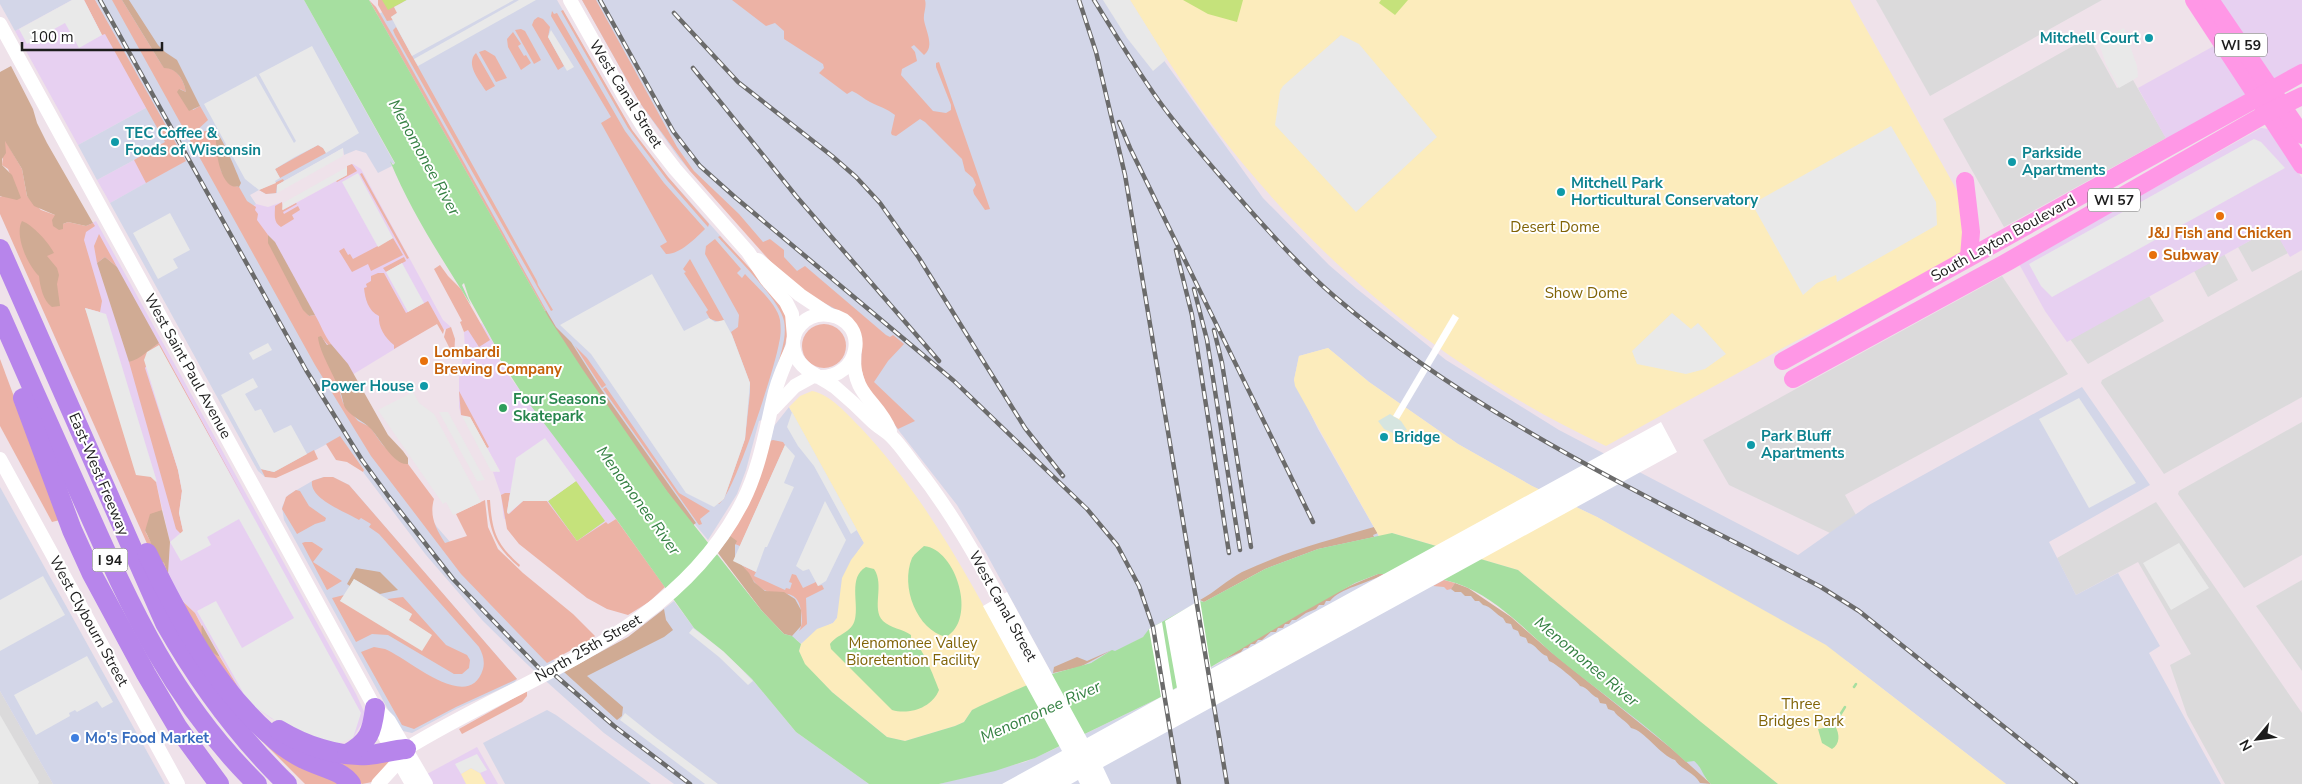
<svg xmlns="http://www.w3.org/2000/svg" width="2302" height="784" font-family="'Nunito Sans',sans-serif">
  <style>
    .residential { fill: #dbdadb }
    .commercial { fill: #e7d0f1 }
    .industrial { fill: #d3d6e8 }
    .grass { fill: #ecb2a5 }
    .forest { fill: #d0ab94 }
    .park { fill: #fcecbc }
    .pitch { fill: #c5e27b }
    .parking { fill: #e9e9e9 }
    .plaza { fill: #d6e5e0 }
    .water { fill: #a6dfa0 }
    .pier { fill: #fff }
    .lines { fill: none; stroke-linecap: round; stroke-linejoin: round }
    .stream { stroke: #a6dfa0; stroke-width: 2.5 }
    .minor { stroke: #fff; stroke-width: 14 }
    .major { stroke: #ff97e6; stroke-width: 18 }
    .highway { stroke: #b785eb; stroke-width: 20 }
    .rail-casing { stroke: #6b6b6b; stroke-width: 4.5 }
    .rail { stroke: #fff; stroke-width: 2.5; stroke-dasharray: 8; stroke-linecap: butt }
    .culture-dot { fill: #0f9aa8; stroke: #fff; stroke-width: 2 }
    .food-dot { fill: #e8710a; stroke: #fff; stroke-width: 2 }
    .leisure-dot { fill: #2e9e5b; stroke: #fff; stroke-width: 2 }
    .shop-dot { fill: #3f7fe0; stroke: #fff; stroke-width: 2 }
    .labels { text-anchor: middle; stroke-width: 4; stroke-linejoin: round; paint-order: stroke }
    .shield { fill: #fff; stroke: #616161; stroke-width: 1 }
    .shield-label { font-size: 14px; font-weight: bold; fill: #1d1d1d }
    .culture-label { font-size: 15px; font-weight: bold; fill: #0d838f; stroke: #fff; text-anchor: start }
    .street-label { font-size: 15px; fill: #1d1d1d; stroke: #fff }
    .park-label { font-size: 15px; fill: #806306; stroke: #fff }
    .food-label { font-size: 15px; font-weight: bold; fill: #c56008; stroke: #fff; text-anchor: start }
    .leisure-label { font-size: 15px; font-weight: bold; fill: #27864d; stroke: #fff; text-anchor: start }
    .shop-label { font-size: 15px; font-weight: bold; fill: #366cbe; stroke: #fff; text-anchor: start }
    .water-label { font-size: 16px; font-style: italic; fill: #358143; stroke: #fff }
  </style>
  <rect width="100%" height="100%" fill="#efe2ea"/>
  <g class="residential">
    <path d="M1876 0H2102L1930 96Z"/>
    <path d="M2089 37 2117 88 2133 80 2166 138 2004 227 1943 119Z"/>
    <path d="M2274 228 2288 253 2252 272 2238 247Z"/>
    <path d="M2224 254 2238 280 2208 297 2194 271Z"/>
    <path d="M2302 270V397L2164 474 2101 383 2102 380Z"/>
    <path d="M2002 276 2068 374 1845 495 1856 515 1830 533 1729 485 1703 440Z"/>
    <path d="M2149 296 2164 321 2088 364 2070 339Z"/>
    <path d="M2302 422V555L2244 588 2178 494 2179 491Z"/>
    <path d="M2156 502 2302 713V784H2225L2187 715 2170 665 2191 654 2138 562 2076 595 2057 558Z"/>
    <path d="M2302 580V671L2256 606Z"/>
    <path d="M0 691 53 784H0Z"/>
  </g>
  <g class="commercial">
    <path d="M72 0H95L153 104 78 145 15 31Z"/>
    <path d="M2220 0H2302V68L2274 83Z"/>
    <path d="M2221 42 2258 97 2170 146 2138 88Z"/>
    <path d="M2261 128 2270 129 2302 178V250L2290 257 2273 228 2067 342 2045 311 2019 264Z"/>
    <path d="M173 139 186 161 110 203 97 180Z"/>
    <path d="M353 164 361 169 443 320 451 327 444 330 439 322 329 389 234 219 256 204 268 207 282 202 283 210 347 175 348 166Z"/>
    <path d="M96 221 356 694 366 716 353 738 272 719 255 707 238 687 195 613 178 597 168 574 170 542 156 482 85 308 99 312 78 230Z"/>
    <path d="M482 323 497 349 495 351 504 369 616 519 608 524 606 522 580 540 574 539 546 501 504 519 501 495 493 472 500 471 470 417 461 415 459 407V378L465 349 464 332Z"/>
    <path d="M477 747 498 784H433L427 774Z"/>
  </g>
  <g class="industrial">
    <path d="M0 0H72L15 31 0 4Z"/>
    <path d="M95 0H304L395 164 391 163 392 166 378 173 366 153 356 150 344 155 343 148 277 185V193L266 194 259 190 250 195 256 204 248 210 369 423 437 527 564 672 628 637 674 601 694 628 752 679 796 732 869 784H674L604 733 529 666 483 621 426 555 363 472 364 470 340 437 265 477 258 471 110 203 185 161 173 139 97 180 78 145 153 104Z"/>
    <path d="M404 0H557L632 130 668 177 756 276 784 311 786 343 762 420 759 421 746 470 737 494 708 540 667 491 549 318 494 223 377 15Z"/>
    <path d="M582 0H1124L1142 30 1263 198 1329 265 1357 289 1446 360 1559 430 1798 555 1869 505 2082 387 2150 485 2049 542 2076 595 2118 573 2160 646 2149 653 2221 784H2006L1848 662 1597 517 1532 486 1458 444 1369 382 1328 348 1299 356 1294 380 1318 429 1380 538 1374 537 1265 569 1239 582 1227 591 1204 602 1200 601 1153 627 1143 637 1115 652 1091 663 1052 674 986 553 957 505 871 395 862 349 823 304 690 171 678 157 640 103Z"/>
    <path d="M789 407 864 543 858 551 837 618 833 623 822 628 801 644 797 640 784 634 718 553 752 499 763 470 774 426Z"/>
    <path d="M324 477H333L349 485 517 679 514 683 456 709 412 733 403 731 390 713 284 520 282 507 288 495 314 480Z"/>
    <path d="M0 487 165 784H53L0 691Z"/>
    <path d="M1378 574 1444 580 1468 588 1698 764 1702 769 1706 780 1711 784H939L1025 762 1050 751 1159 698 1355 583Z"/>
    <path d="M547 710 556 715 651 784H505L483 743Z"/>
  </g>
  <g class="grass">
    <path d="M84 0H95L186 161 146 183 134 160 165 142 105 34 102 35Z"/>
    <path d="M112 0H122L160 62 164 67C177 68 184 80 186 92L180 89 193 110 200 106 208 120 195 132 207 131 215 134 221 171 231 185 239 187 247 201 256 207 255 210 258 214 257 220 268 235V238L299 302 309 316 315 315C321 325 324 335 331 344L329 346 323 339 320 345 334 373 343 403 358 421 370 427 382 444 397 460 408 464 434 499C429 516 436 529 445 543L467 536 456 514 485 500 488 527 498 549 523 573 573 614 595 636 592 639 547 663 461 574 371 456 315 365Z"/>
    <path d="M369 0 376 7 399 46 546 310 545 311Z"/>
    <path d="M378 0H404L397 13 391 17 393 20 387 21 378 5Z"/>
    <path d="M582 0H596L677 147 694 171 739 214 763 242 770 239 784 250V257L797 271 805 266 886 335 890 337 893 335 904 344 888 361 874 382 915 421 898 429 867 388 861 368 862 349 845 314 807 294 771 262 690 171 640 103Z"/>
    <path d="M732 0H925C927 7 923 13 924 20 926 32 935 46 924 55L914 45 911 47 915 52 917 61 902 69 901 75 933 111 946 113 951 110V105L936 67V63L939 62 990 209 985 210 974 194 973 190 976 185 973 178 965 171 962 159 925 122 920 119 896 136 892 135 891 133 895 115C886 108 880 107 870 102 864 99 859 94 852 91L847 94 819 73 824 68 823 64 784 39V31L775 23 766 26Z"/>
    <path d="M563 10 632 130 668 177 709 224 708 227 667 180 628 128 561 11Z"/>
    <path d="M552 11 554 14 557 13 625 131 664 183 705 229C696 238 679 255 666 254L660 246 667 242 601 123 611 117 551 16Z"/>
    <path d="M538 17 543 19 550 27 548 37 564 66 558 70 532 25 534 20Z"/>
    <path d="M396 27 537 281 538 285 553 310 551 311 395 35 393 30Z"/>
    <path d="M521 29 525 31 541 60 534 64 515 30Z"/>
    <path d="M513 32 521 44 518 46 524 56 526 55 531 63 521 70 508 47 507 39Z"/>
    <path d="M485 50 495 56 507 78 496 82 479 52Z"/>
    <path d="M476 53 495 86 486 91C479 80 465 64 476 53Z"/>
    <path d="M5 140 22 169 27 196 41 210 55 215 63 224 68 222 86 226 93 223 95 226 86 232 84 240 102 301 100 312 85 308 151 477 156 482 162 510 145 531 161 562 164 563 178 597 195 613 218 656 220 657 238 687 220 670 149 548 0 214V196L1 197 13 181 8 169 2 165Z"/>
    <path d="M318 145 323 148 326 153 280 178 275 169Z"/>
    <path d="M352 164 357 171 337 182 336 181 347 175V166Z"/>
    <path d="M362 173 409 258 407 259 360 174Z"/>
    <path d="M283 179 284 181 277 185 276 193 266 194 259 190Z"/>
    <path d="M282 202 283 210 296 203 297 204 283 212 284 214 298 206 300 210 292 215 294 219 281 227C273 222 275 215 275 206Z"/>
    <path d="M99 234 117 267 105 257 97 263 94 246Z"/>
    <path d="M720 236C736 254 777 294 785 314 791 332 784 351 777 367 781 352 787 337 784 321 780 300 734 255 718 237Z"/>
    <path d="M393 238 403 255 371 271 368 264 352 272 339 251 344 248 348 255 350 254 353 259Z"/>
    <path d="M715 239 741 269 737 273 742 278 745 274C756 286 777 304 780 320 781 328 781 336 779 343 775 368 734 495 719 504H718L724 499 745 439 750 393V383L731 332 738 327 739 315 705 254 706 246Z"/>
    <path d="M404 257 406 261 386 272 383 268Z"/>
    <path d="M690 259 724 320 719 322 710 319 706 312 708 310 684 273 686 272 683 269Z"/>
    <path d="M440 265 448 276 461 289 490 340 479 347 468 330 464 332 460 322 462 321 434 269Z"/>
    <path d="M378 273H384L406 313 428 301 444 330 443 334 437 324 394 349V345C385 338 378 327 379 316 368 311 365 298 364 288L367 287 366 284 371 281V276Z"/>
    <circle cx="824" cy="346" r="22"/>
    <path d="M451 327 455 339 454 357 444 337 446 329Z"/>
    <path d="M159 343 246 502 159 346 145 368 178 470 182 491 179 513 183 531 181 534 176 529 129 362Z"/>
    <path d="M575 346 587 358 606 385 602 388Z"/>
    <path d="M0 359 60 520 52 522 0 426Z"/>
    <path d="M606 387 679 493 710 511 700 519 702 524 699 525 603 389Z"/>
    <path d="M459 391 489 447 487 448 470 417 461 415Z"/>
    <path d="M340 436 364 470 363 472 347 462 336 460 326 444Z"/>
    <path d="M773 440 783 442 785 445 740 546 735 544 730 536C750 506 761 476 770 441Z"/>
    <path d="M314 450 318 459 276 478 265 477 261 469 274 472Z"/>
    <path d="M324 477H333L349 485 517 679 456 707 414 729 402 725 361 652 374 647 385 649C408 658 469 715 483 669 485 662 483 654 479 647L379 534 369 527 371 524 361 518 359 520C346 512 309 499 312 481Z"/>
    <path d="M296 490 300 491 309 506 326 518 325 521 315 524 297 534 282 509 286 497Z"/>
    <path d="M505 493H510L507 512 509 514 523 501 546 500 577 541 606 522 608 524 616 519 665 587 649 602 628 615 607 609 587 598 519 544 507 529 501 495Z"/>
    <path d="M487 500H490C492 531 496 544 520 565L519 567C494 545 490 532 487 500Z"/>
    <path d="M305 542H312L323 549 313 562 342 581 327 590 302 543Z"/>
    <path d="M739 564 756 572 754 576 785 590 786 588 790 589 792 583 789 582 792 574 796 575 803 588 816 582 818 586 822 585 824 589 806 598 807 624 799 631C803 624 802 619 801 611 798 586 778 597 764 590 753 584 749 572 739 564Z"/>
    <path d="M1444 580 1455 583 1451 589 1447 590 1444 587 1433 586Z"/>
    <path d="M344 595 340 601 429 634 408 620 412 614 387 599 403 597 446 645 467 655 470 660 469 668 462 674H454L388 635 372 634 356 642 332 598Z"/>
    <path d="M527 691V696L522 702 462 734 459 729Z"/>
    <path d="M258 737 342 784H305Z"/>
    <path d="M301 747 391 761 372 782 362 784Z"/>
  </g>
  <g class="forest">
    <path d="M122 0H129L158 45 165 52 177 60 200 106 189 111 177 92 179 89 186 92C184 80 177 68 164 68L160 62Z"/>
    <path d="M11 66 33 109 37 123 47 143 93 223 86 226 68 222 63 224V229L59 230 53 226 52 220 55 215 34 206 27 196 22 169 5 141 6 153 2 159V165L12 175 21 198 17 200 0 196V72Z"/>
    <path d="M216 132C223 138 237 173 241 183L239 187C237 186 234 187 232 186 218 179 215 145 216 132Z"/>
    <path d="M22 221C33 225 49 243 54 253L47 256 57 268 59 275 57 284 60 306 52 307C43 301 40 286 39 276 28 266 14 235 22 221Z"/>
    <path d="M268 235 275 242 315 315 309 316 303 310 268 243Z"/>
    <path d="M105 257 117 267 159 343C148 350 141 359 129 362L97 263Z"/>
    <path d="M546 310 556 327 571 342 601 389 696 523 692 526 595 393 544 313Z"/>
    <path d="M321 336 327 345 331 344 348 364 388 435 403 451 408 458V464C394 466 379 437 370 428 363 421 353 418 346 409 343 405 343 399 341 394 336 378 319 352 318 337Z"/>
    <path d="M162 510 170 542 168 574 164 563C155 559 151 540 145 531L150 514Z"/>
    <path d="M1374 527 1378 533 1373 535 1374 537 1318 549 1265 569 1204 602 1200 600C1215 592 1227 580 1242 572 1284 552 1329 540 1374 527Z"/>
    <path d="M730 536 737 541 735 545V558L749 573 754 582 765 591 784 592 795 599 801 610V626L792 636 784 634 762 611 718 553Z"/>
    <path d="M356 568 380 572 398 590 380 594 354 579 350 586 347 584Z"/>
    <path d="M1378 574H1384C1367 584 1340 588 1330 601H1326L1324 605H1319L1316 609 1306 613 1296 620H1292L1289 624H1285L1283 628H1278L1276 632H1271L1262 640H1258L1255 644H1251L1248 648H1244L1241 652 1223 660C1272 628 1324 595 1378 574Z"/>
    <path d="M1455 583 1468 588 1511 617 1551 652 1672 749 1711 784 1700 783C1694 772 1681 770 1675 760 1661 756 1644 730 1631 728 1626 720 1618 718 1614 711L1608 709 1606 704 1600 703 1598 698C1590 695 1588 687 1580 686 1578 682 1554 662 1549 661L1547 656C1539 654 1536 644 1528 643L1526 638 1520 636 1518 631 1513 629 1511 624 1506 623 1503 618C1496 615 1491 606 1483 605L1479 601H1475L1471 596H1465L1461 592H1455L1451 589Z"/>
    <path d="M664 609 666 620 673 630 664 637 587 676 623 707 622 716 617 720 564 672 628 637Z"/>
    <path d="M202 625 220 657C209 652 199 638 202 625Z"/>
    <path d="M1112 650 1080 667 1053 673 1054 667 1077 657 1087 661Z"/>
  </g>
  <g class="park">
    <path d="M1130 0H1850L1959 194 1968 247 1962 255 1794 342 1606 446C1466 381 1343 284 1244 165 1201 114 1165 57 1130 0Z"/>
    <path d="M1328 348 1369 382 1458 444 1532 486 1597 517 1826 645 2006 784H1778L1701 723 1518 570 1392 533 1380 538 1295 386 1294 380 1299 356Z"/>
    <path d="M812 391C830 394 848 415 860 427 933 505 977 594 1027 686L972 710 964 722 955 726 905 741 887 737 832 692 804 664 799 651 801 644 817 629 833 623 837 618 842 578 851 560 864 543 789 407 800 396Z"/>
    <path d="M471 768 480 773 486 784H466L461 774Z"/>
  </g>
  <g class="pitch">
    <path d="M382 0H407L388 10Z"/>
    <path d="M1183 0H1243L1237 22 1208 14Z"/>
    <path d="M1381 0H1408L1395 15 1379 3Z"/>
    <path d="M576 481 605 521 577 541 548 501Z"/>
  </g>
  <g class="parking">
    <path d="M72 0H84L102 35 79 48 65 23 27 44 19 29Z"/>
    <path d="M407 0H514L412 56 391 17 397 13 394 7Z"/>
    <path d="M519 0H536L418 66 414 59Z"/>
    <path d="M1103 0H1130L1167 59 1153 71 1127 38Z"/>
    <path d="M2124 28 2137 66 2138 77 2119 88 2106 64 2099 43 2107 36Z"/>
    <path d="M551 30 574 67 567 71 548 37Z"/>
    <path d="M1341 35 1359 44 1437 137 1356 212 1275 125 1280 91 1283 86Z"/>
    <path d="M312 46 359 133 326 153 323 148 318 145 293 158 275 169 280 178 275 181 276 183 259 190 245 179 204 104 256 76 294 143 296 141 259 74Z"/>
    <path d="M1891 126 1936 202 1937 225 1837 282 1836 275 1817 283 1803 295 1752 204Z"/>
    <path d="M2254 139 2261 142 2285 168 2052 297 2041 286 2029 264Z"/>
    <path d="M343 148V156L277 193V185Z"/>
    <path d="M347 167V175L282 210 283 203Z"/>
    <path d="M358 173 393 238 378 247 342 182Z"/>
    <path d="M170 213 190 250 173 259 178 268 158 279 133 233Z"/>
    <path d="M402 263 424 303 408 312 386 272Z"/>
    <path d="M652 274 684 331 709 318 715 322 724 320 732 335 750 383 745 439 724 499 714 507 686 493 591 354 560 325Z"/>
    <path d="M85 308 106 314 157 482 151 477 136 475Z"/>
    <path d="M1672 313 1691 329 1698 323 1726 354 1705 369 1686 374 1637 364 1632 351Z"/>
    <path d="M268 343 272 350 253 360 249 353Z"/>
    <path d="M159 345 361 713 353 738 336 744 285 727 255 707 244 694 197 611 216 601 242 648 294 618 239 519 207 537 211 545 181 561 170 542 183 531 179 513 182 491 178 470 144 360 147 352Z"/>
    <path d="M253 378 258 387 245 394 255 411 261 409 274 433 291 425 307 454 274 472 261 469 221 395Z"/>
    <path d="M413 392 419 403 434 414 481 502 453 515 446 502 443 504 378 410Z"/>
    <path d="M2079 398 2136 483 2089 508 2039 419Z"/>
    <path d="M439 412H448L485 480 477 481Z"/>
    <path d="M792 412 857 530 851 534 814 466 798 446 787 427Z"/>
    <path d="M462 416 470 417 500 472 491 471Z"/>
    <path d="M545 438 576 481 548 501H523L508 514 507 512 516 458Z"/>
    <path d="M785 445 795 456 784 483 794 487 767 547H765L756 572 733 561Z"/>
    <path d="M825 501 846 540 826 581 818 586 809 569 803 571 796 566Z"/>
    <path d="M2179 543 2209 588 2171 610 2143 563Z"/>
    <path d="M43 576 65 615 0 651V600Z"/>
    <path d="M354 579 412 614 409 620 432 635 422 651 340 601Z"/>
    <path d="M693 628 723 651 753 681 748 685 719 657 689 633Z"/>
    <path d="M87 656 113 702 102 708 97 701 77 712 75 710 69 713 70 716 36 735 14 695Z"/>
    <path d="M625 713 655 737 718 784H705L620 720Z"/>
    <path d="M0 715 39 782 38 784H0Z"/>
    <path d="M477 754 487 770 480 773 471 768 461 774 455 764Z"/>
  </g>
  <path class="plaza" d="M1390 414 1401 421 1407 430 1395 434 1384 429 1378 421Z"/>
  <g class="water">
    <path d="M304 0H369L549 318 583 370 667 491 762 611 784 634 792 636 801 644 799 651 805 664 832 692 887 737 905 741 955 726 964 722 972 710 980 706 1052 674 1091 663 1112 650 1115 651 1143 637 1149 629 1200 601 1204 602 1265 569 1318 549 1392 533 1518 570 1701 722 1778 784H1711C1703 778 1703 768 1694 761L1686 762C1647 725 1601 693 1559 659 1529 634 1502 603 1466 587 1441 576 1411 575 1384 574H1378L1355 583 1298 615 1159 698 1035 758 995 771 939 784H869L796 732 752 679 723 651 694 628 614 516 525 398 494 350 497 349 469 298 464 283 462 285 471 305C442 259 411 212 390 161L393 165 395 163Z"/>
    <path d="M924 546C956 549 978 619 946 637 917 630 900 587 912 558 915 553 920 550 924 546Z"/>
    <path d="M866 567 874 569C885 585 871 609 883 621 890 628 903 629 911 635V639C922 645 934 677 939 690 932 708 909 715 892 710L831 649 830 644C837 634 852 633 855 619 859 603 848 577 866 567Z"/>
    <path d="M1835 726C1840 734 1840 744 1832 749L1822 743 1818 729Z"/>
  </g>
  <g class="pier">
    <path d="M1453 314 1459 318 1399 419 1393 416Z"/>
    <path d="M1661 422 1677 452 1103 767 1111 784H1080L1078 780 1071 784H1002L1062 751 983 606 1007 592 1087 738 1161 697 1149 629 1162 622 1173 690 1177 688 1165 621 1200 600 1211 669Z"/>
  </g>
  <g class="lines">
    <g class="stream">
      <path d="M1854 687 1856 684"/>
      <path d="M1833 726 1845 707"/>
    </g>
    <g class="minor">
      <path d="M570 0 624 96 647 133 675 169 748 252 767 280 786 302 792 314 794 337"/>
      <path d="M0 24 375 708 379 726 412 784"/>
      <path d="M758 260 800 295 830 315"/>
      <path d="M854 356C853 397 878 400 890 431"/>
      <path d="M818 377C861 379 870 322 830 315 807 311 787 331 795 354 801 371 822 377 835 387 848 398 860 409 871 420 878 427 886 431 892 437 901 446 908 457 916 467 950 510 976 556 1002 604 1035 664 1067 724 1100 784"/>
      <path d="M773 409 795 386 815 375"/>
      <path d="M0 459 178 784"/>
      <path d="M376 708 389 721 426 784"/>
      <path d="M378 784 399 761 406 749C525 675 675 635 743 501 760 467 766 429 775 392 779 377 786 361 793 346"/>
    </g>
    <g class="major">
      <path d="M2194 0 2302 165"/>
      <path d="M2210 0 2302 135"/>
      <path d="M1965 181 1971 232 1969 257"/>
      <path d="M1783 361 2302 73"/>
      <path d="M1793 379 2009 261 2269 112 2302 96"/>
    </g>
    <g class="highway">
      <path d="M0 249 165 623C199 683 238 736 287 784"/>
      <path d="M0 314C28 378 56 441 85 505 132 611 173 701 257 784"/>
      <path d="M23 398 72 530 92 574 146 674 178 728 219 784"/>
      <path d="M147 553C179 618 214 686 270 735 280 745 292 753 304 759 319 767 342 770 351 784"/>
      <path d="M279 730C304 745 337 757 368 755 381 754 393 750 406 749"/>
      <path d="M347 754C369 742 372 732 375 708"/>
    </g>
    <defs>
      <g id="rail">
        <path d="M100 0 306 370 362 460 389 497 453 579 539 668"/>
        <path d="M600 0 673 131 700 166 736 198 954 381 1087 509 1117 545 1139 586 1153 627 1179 784"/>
        <path d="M1079 0 1096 52 1125 175 1227 784"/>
        <path d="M1094 0C1115 34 1136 69 1159 101 1182 133 1209 163 1235 193 1266 229 1298 265 1334 296 1478 420 1655 499 1821 587L1859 611 2076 784"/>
        <path d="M674 13 738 82 832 156 856 177 880 203 919 258 1025 428 1063 476"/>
        <path d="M693 68 796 196 939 361"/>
        <path d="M1119 122 1130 148 1313 522"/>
        <path d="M1176 250 1192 315 1229 553"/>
        <path d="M1194 289 1207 340 1240 550"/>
        <path d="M1214 330 1222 363 1251 547"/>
        <path d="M556 676 614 726 690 784"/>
      </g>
    </defs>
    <use href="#rail" class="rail-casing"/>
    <use href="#rail" class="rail"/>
  </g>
  <g class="culture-dot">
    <circle cx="2149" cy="38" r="5"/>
    <circle cx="115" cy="142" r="5"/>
    <circle cx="2012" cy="162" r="5"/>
    <circle cx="1561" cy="192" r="5"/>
    <circle cx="424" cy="386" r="5"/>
    <circle cx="1384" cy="437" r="5"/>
    <circle cx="1751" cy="445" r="5"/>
  </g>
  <g class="food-dot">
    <circle cx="2220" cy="216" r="5"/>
    <circle cx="2153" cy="255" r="5"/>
    <circle cx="424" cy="361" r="5"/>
  </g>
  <circle class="leisure-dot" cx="503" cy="408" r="5"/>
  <circle class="shop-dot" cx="75" cy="738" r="5"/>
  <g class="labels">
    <g class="shield">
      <rect x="2215" y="33.5" width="52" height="23" rx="4"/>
      <rect x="2088" y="188.5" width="52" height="23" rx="4"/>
      <rect x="92.5" y="548.5" width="35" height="23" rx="4"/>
    </g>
    <g class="shield-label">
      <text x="2241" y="50">WI 59</text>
      <text x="2114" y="205">WI 57</text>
      <text x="110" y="565">I 94</text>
    </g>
    <g class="culture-label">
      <text x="2139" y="43" text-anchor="end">Mitchell Court</text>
      <text x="125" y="138">TEC Coffee &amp;<tspan x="125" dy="17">Foods of Wisconsin</tspan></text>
      <text x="2022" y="158">Parkside<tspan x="2022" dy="17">Apartments</tspan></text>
      <text x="1571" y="188">Mitchell Park<tspan x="1571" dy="17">Horticultural Conservatory</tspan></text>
      <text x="414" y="391" text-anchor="end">Power House</text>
      <text x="1761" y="441">Park Bluff<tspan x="1761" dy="17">Apartments</tspan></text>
      <text x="1394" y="442">Bridge</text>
    </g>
    <g class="street-label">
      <text transform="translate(626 94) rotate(58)" y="5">West Canal Street</text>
      <text transform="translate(2003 238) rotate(-29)" y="5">South Layton Boulevard</text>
      <text transform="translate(188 366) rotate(61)" y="5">West Saint Paul Avenue</text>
      <text transform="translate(99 474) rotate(67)" y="5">East-West Freeway</text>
      <text transform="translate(1003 606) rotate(61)" y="5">West Canal Street</text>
      <text transform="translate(89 621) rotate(61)" y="5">West Clybourn Street</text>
      <text transform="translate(588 648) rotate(-30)" y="5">North 25th Street</text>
    </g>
    <g class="park-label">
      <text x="1555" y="232">Desert Dome</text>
      <text x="1586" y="298">Show Dome</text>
      <text x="913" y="648">Menomonee Valley<tspan x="913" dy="17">Bioretention Facility</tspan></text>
      <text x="1801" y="709">Three<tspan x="1801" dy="17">Bridges Park</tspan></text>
    </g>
    <g class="food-label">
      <text x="2220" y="238" text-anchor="middle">J&amp;J Fish and Chicken</text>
      <text x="2163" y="260">Subway</text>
      <text x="434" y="357">Lombardi<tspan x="434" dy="17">Brewing Company</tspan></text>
    </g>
    <g class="leisure-label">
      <text x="513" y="404">Four Seasons<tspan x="513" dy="17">Skatepark</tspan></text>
    </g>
    <g class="shop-label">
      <text x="85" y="743">Mo's Food Market</text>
    </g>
    <g class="water-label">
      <text transform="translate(425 157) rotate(61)" y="6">Menomonee River</text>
      <text transform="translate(639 500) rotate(54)" y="6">Menomonee River</text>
      <text transform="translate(1587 661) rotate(40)" y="6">Menomonee River</text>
      <text transform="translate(1040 711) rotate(-24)" y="6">Menomonee River</text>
    </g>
  </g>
  <g transform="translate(2257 739) rotate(241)" stroke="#ffffff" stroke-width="4" paint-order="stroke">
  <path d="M0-4L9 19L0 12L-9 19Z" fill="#1d1d1d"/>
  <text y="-8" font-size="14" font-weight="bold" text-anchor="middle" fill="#1d1d1d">N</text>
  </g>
  <path d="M22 42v8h140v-8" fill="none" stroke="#1d1d1d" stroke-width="2.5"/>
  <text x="30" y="42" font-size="15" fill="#1d1d1d" stroke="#ffffff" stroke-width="4" paint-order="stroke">100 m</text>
</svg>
